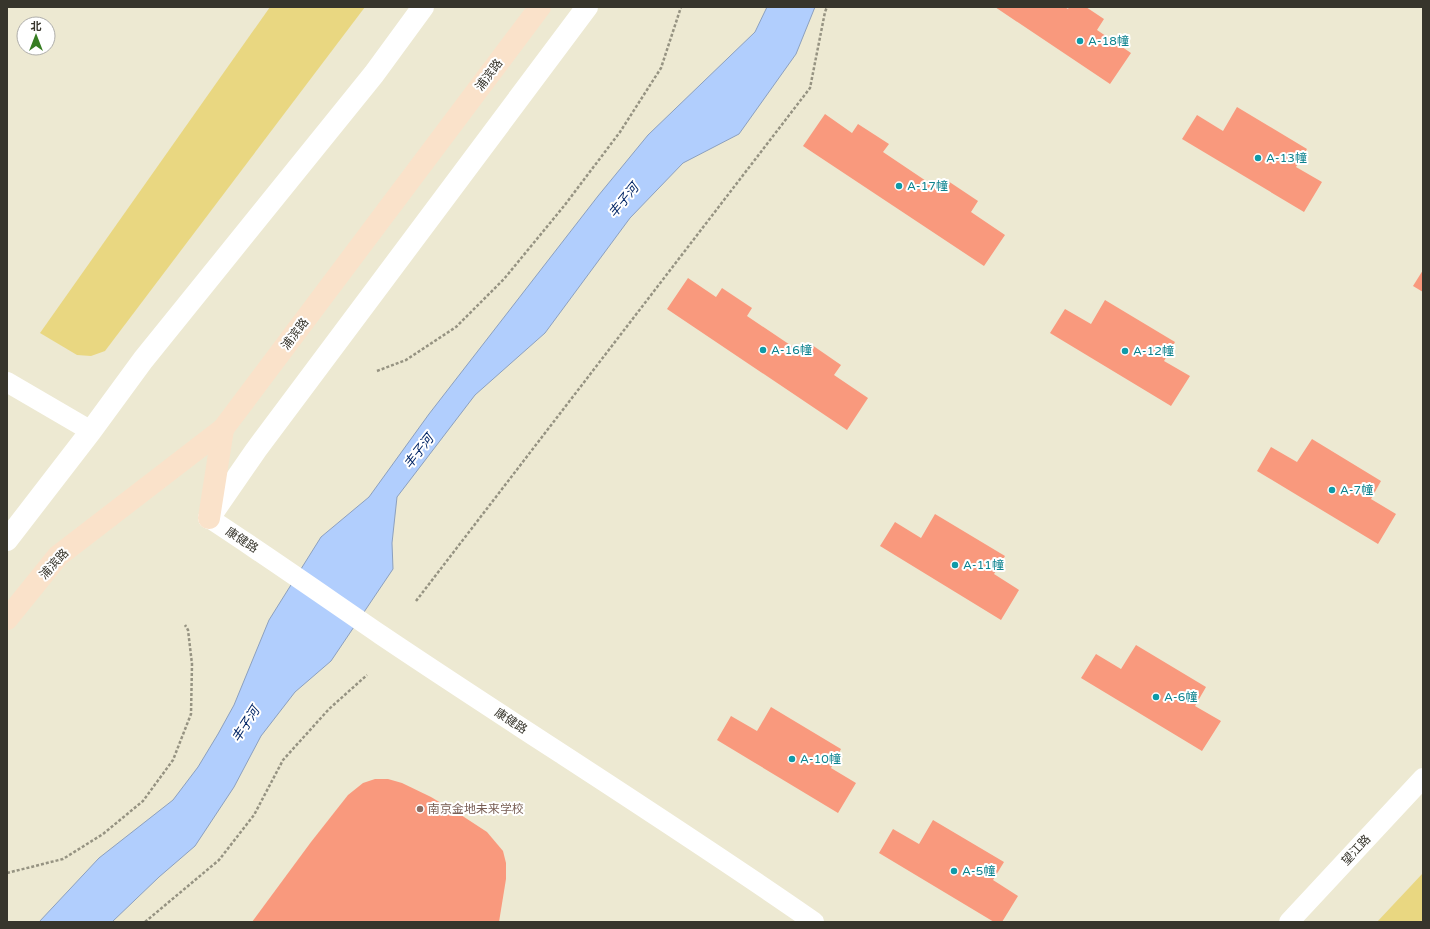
<svg xmlns="http://www.w3.org/2000/svg" width="1430" height="929" font-family="'Varela Round','Noto Sans SC',sans-serif">
  <style>
    .green { fill: #e9d781 }
    .water { fill: #b1cefd; stroke: #8ca0be }
    .building { fill: #f9997d }
    .lines { fill: none; stroke-linecap: round; stroke-linejoin: round }
    .path { stroke: #969382; stroke-width: 2.5; stroke-dasharray: 3 2; stroke-linecap: butt }
    .minor { stroke: #fff; stroke-width: 20 }
    .tertiary { stroke: #fff; stroke-width: 22 }
    .primary { stroke: #fae2ca; stroke-width: 22 }
    .culture-dot { fill: #0f9aa8; stroke: #fff; stroke-width: 1.5 }
    .education-dot { fill: #8d6e63; stroke: #fff; stroke-width: 1.5 }
    .labels { text-anchor: middle; stroke-width: 4; stroke-linejoin: round; paint-order: stroke }
    .culture-label { font-size: 12px; fill: #0d838f; stroke: #fff; text-anchor: start }
    .street-label { font-size: 12px; fill: #37352c; stroke: #fff }
    .education-label { font-size: 12px; fill: #785e54; stroke: #fff; text-anchor: start }
    .water-label { font-size: 13px; font-style: italic; fill: #002465; stroke: #fff }
  </style>
  <rect width="100%" height="100%" fill="#ede9d2"/>
  <g class="green">
    <path d="M270 7H365L105 351 91 356 77 355 40 333Z"/>
    <path d="M1423 873V922H1377Z"/>
  </g>
  <path class="water" d="M767 7H815L796 54 739 134 683 163 630 218 545 333 475 395 397 497 392 543 393 569 331 661 295 692 261 736 234 787 195 846 159 877 112 922H39L99 858 173 800 198 767 218 734 234 705 269 620 321 537 369 497 429 414 598 196 648 135 755 32Z"/>
  <g class="building">
    <path d="M995 7H1065L1068 9 1069 7H1086L1104 19 1097 30 1131 53 1110 84Z"/>
    <path d="M1237 107 1307 149 1296 167 1322 182 1304 212 1182 139 1197 115 1223 131Z"/>
    <path d="M825 114 852 133 858 124 889 144 883 152 941 191 948 181 978 201 971 212 1005 235 984 266 803 146Z"/>
    <path d="M1423 270V292L1413 286Z"/>
    <path d="M688 278 716 297 722 288 752 308 747 316 805 355 812 345 841 365 834 375 868 398 847 430 667 309Z"/>
    <path d="M1105 300 1175 342 1164 361 1190 376 1171 406 1050 333 1065 309 1091 324Z"/>
    <path d="M1312 439 1381 481 1371 499 1396 514 1378 544 1257 471 1271 447 1297 462Z"/>
    <path d="M935 514 1005 556 994 574 1019 590 1001 620 880 546 895 522 921 538Z"/>
    <path d="M1136 645 1206 687 1195 706 1221 721 1202 751 1081 678 1096 654 1121 669Z"/>
    <path d="M771 707 841 749 831 768 856 783 838 813 717 740 731 716 757 731Z"/>
    <path d="M375 779H388L402 783 431 797 461 815 487 832 503 851 506 863V879L499 922H252L311 842 348 795 363 783Z"/>
    <path d="M933 820 1004 862 993 880 1018 896 1002 922H994L879 853 893 829 919 844Z"/>
  </g>
  <g class="lines">
    <g class="path">
      <path d="M377 371 406 360 456 327 504 279 564 206 620 132 661 68 681 7"/>
      <path d="M416 601 810 88 825 12 827 7"/>
      <path d="M7 873 63 859 103 834 143 801 173 760 191 714 192 664 188 630 185 625"/>
      <path d="M145 922 219 860 254 815 283 760 329 709 367 675"/>
    </g>
    <g class="minor">
      <path d="M7 382 91 431"/>
      <path d="M209 518C267 556 324 596 381 635 525 732 672 823 814 922"/>
      <path d="M1289 922 1423 778"/>
    </g>
    <g class="tertiary">
      <path d="M209 518 256 450 587 7"/>
      <path d="M7 540 91 431 143 360 374 74 423 7"/>
    </g>
    <g class="primary">
      <path d="M209 518 223 429"/>
      <path d="M7 619 58 556 223 429 540 7"/>
    </g>
  </g>
  <g class="culture-dot">
    <circle cx="1080" cy="41" r="4"/>
    <circle cx="1258" cy="158" r="4"/>
    <circle cx="899" cy="186" r="4"/>
    <circle cx="763" cy="350" r="4"/>
    <circle cx="1125" cy="351" r="4"/>
    <circle cx="1332" cy="490" r="4"/>
    <circle cx="955" cy="565" r="4"/>
    <circle cx="1156" cy="697" r="4"/>
    <circle cx="792" cy="759" r="4"/>
    <circle cx="954" cy="871" r="4"/>
  </g>
  <circle class="education-dot" cx="420" cy="809" r="4"/>
  <g class="labels">
    <g class="culture-label">
      <text x="1088" y="45">A-18幢</text>
      <text x="1266" y="162">A-13幢</text>
      <text x="907" y="190">A-17幢</text>
      <text x="771" y="354">A-16幢</text>
      <text x="1133" y="355">A-12幢</text>
      <text x="1340" y="494">A-7幢</text>
      <text x="963" y="569">A-11幢</text>
      <text x="1164" y="701">A-6幢</text>
      <text x="800" y="763">A-10幢</text>
      <text x="962" y="875">A-5幢</text>
    </g>
    <g class="street-label">
      <text transform="translate(489 75) rotate(-53)" y="4">浦滨路</text>
      <text transform="translate(295 334) rotate(-53)" y="4">浦滨路</text>
      <text transform="translate(242 540) rotate(33)" y="4">康健路</text>
      <text transform="translate(54 564) rotate(-47)" y="4">浦滨路</text>
      <text transform="translate(511 721) rotate(33)" y="4">康健路</text>
      <text transform="translate(1356 850) rotate(-47)" y="4">望江路</text>
    </g>
    <g class="education-label">
      <text x="428" y="813">南京金地未来学校</text>
    </g>
    <g class="water-label">
      <text transform="translate(623 200) rotate(-51)" y="5">丰子河</text>
      <text transform="translate(418 451) rotate(-52)" y="5">丰子河</text>
      <text transform="translate(245 724) rotate(-57)" y="5">丰子河</text>
    </g>
  </g>
  <rect width="1430" height="929" fill="none" stroke="#37352c" stroke-width="16"/>
  <g transform="translate(36 36)"><circle r="19" fill="#ffffff" stroke="#afaeab"/>
  <path d="M0-3L7 15L0 10L-7 15Z" fill="#367d22"/>
  <text y="-6" font-size="11" font-weight="bold" text-anchor="middle" fill="#37352c">北</text>
  </g>
</svg>
